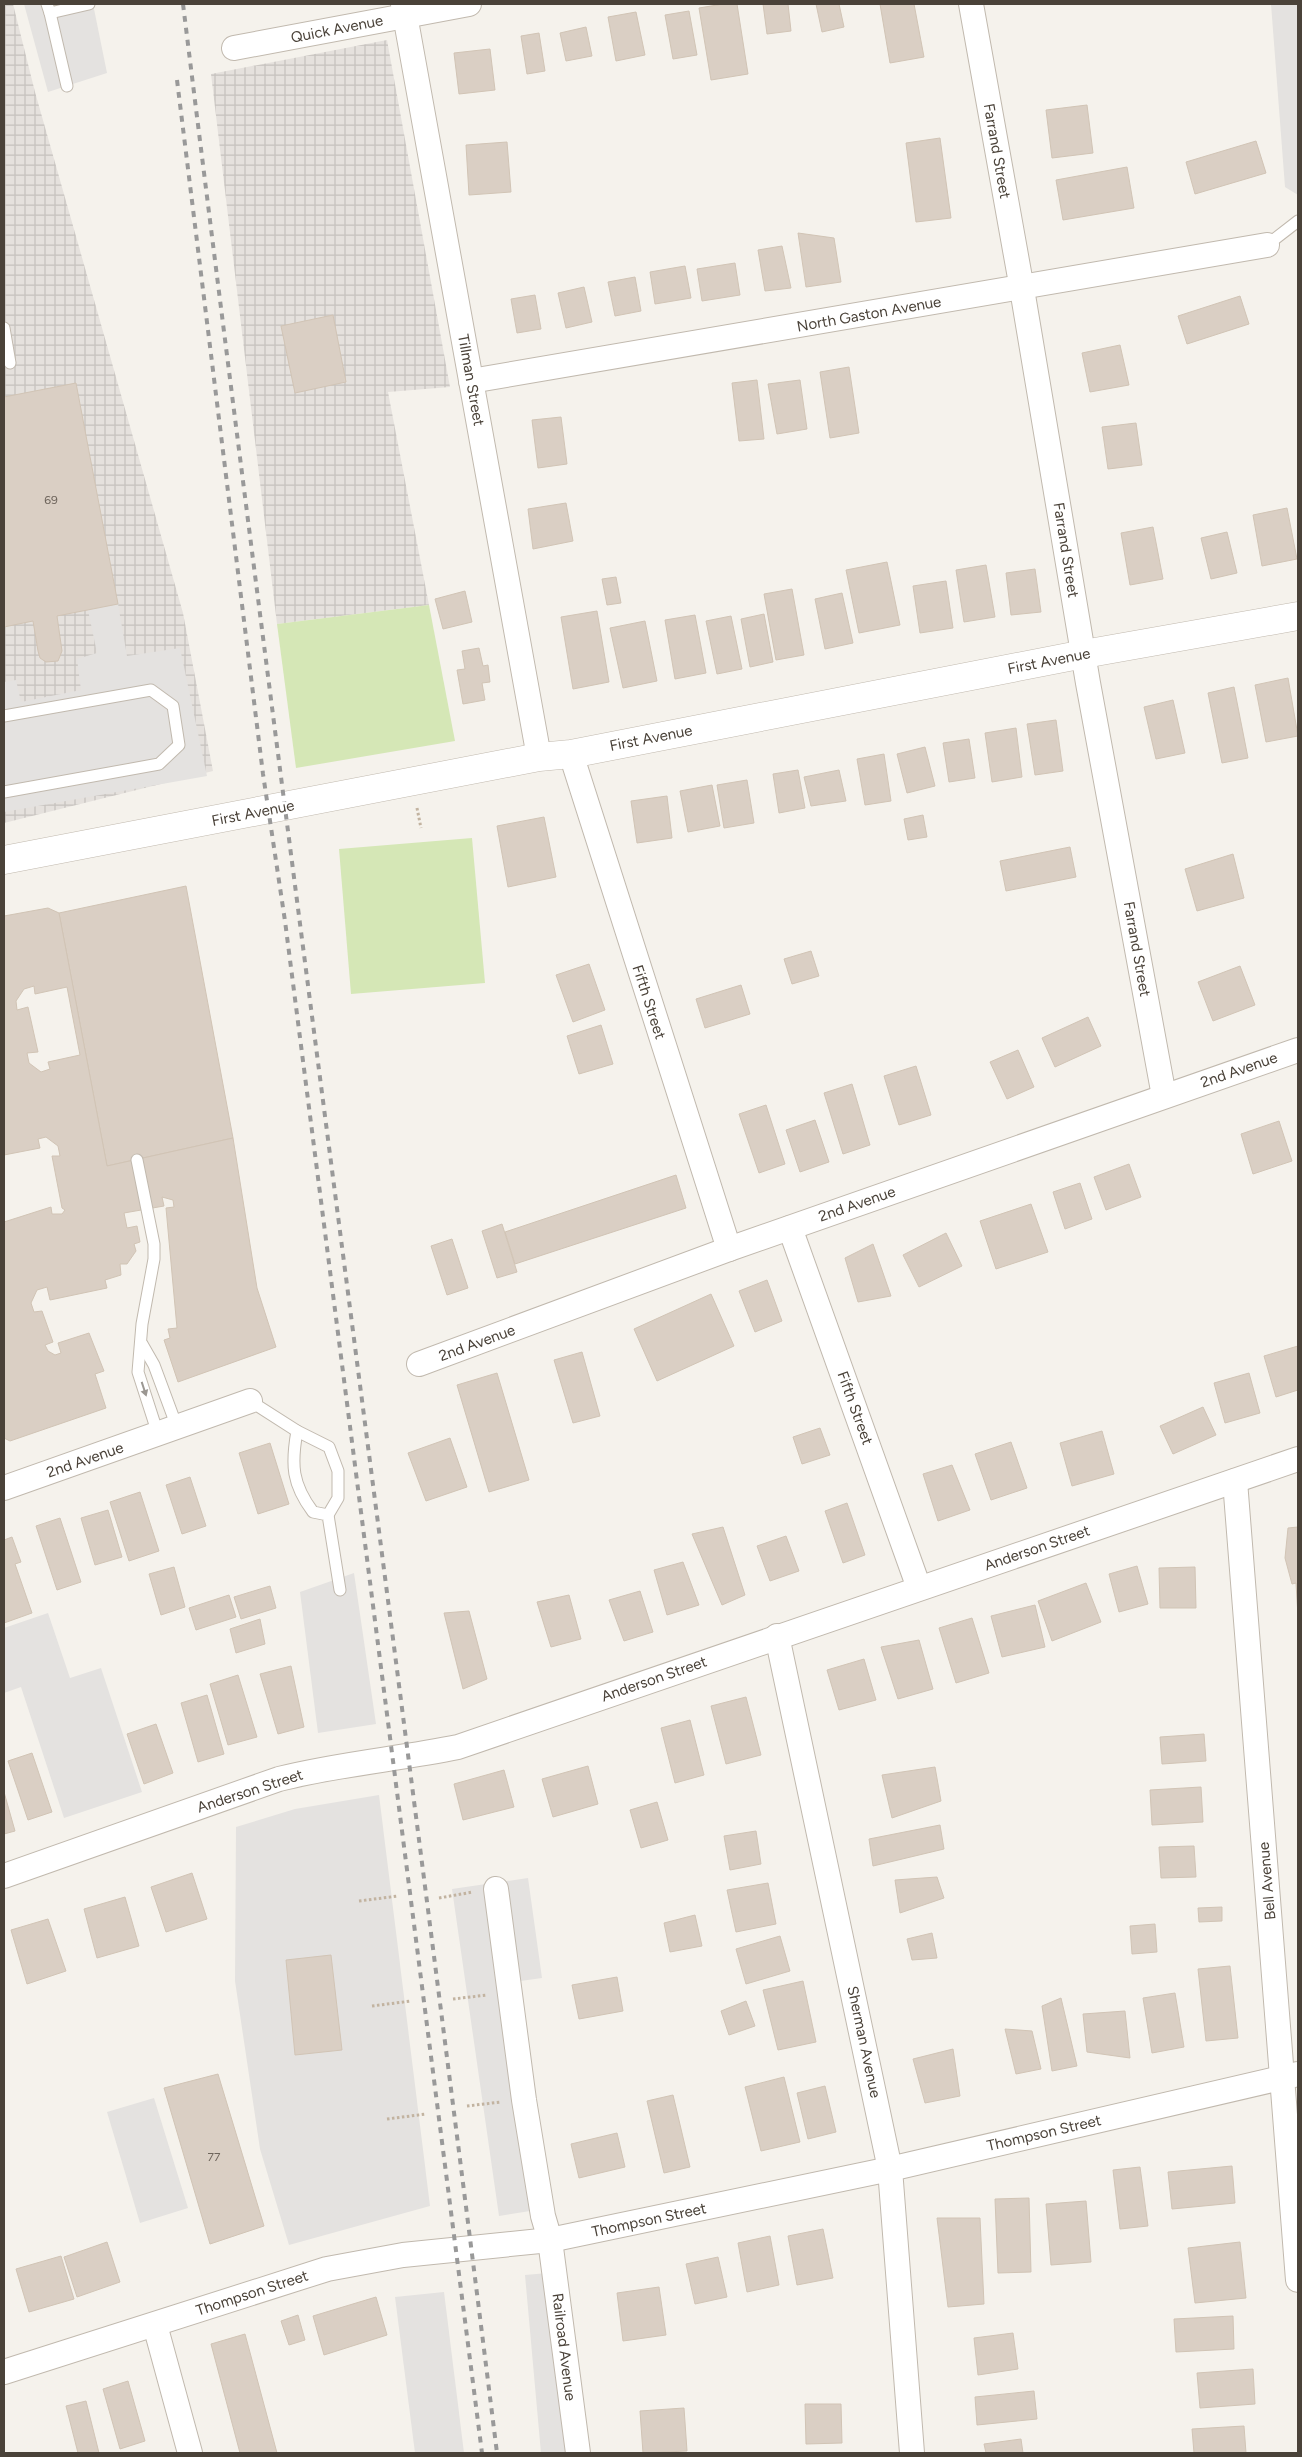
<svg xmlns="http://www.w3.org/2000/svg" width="1302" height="2457" font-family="Figtree,sans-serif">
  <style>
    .industrial { fill: url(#industrial-grid) }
    .green { fill: #d5e7b6 }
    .parking { fill: #e4e2e0 }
    .building { fill: #dacfc4; stroke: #d1c4b5; fill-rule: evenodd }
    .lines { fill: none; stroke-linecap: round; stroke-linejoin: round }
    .service-casing { stroke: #c1b9ae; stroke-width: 13 }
    .minor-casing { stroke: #c1b9ae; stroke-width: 26 }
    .tertiary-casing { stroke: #c1b9ae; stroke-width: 29 }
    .path { stroke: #c2b3a0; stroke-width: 3; stroke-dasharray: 2.5 2.5; stroke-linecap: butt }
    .service { stroke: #fff; stroke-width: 11 }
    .minor { stroke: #fff; stroke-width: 24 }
    .tertiary { stroke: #fff; stroke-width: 28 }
    .rail { stroke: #999; stroke-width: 4; stroke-dasharray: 6 6; stroke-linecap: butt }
    .oneway { fill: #9b9792 }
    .labels { text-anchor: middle; stroke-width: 5; stroke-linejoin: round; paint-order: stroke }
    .number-label { font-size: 12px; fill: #6e655c }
    .street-label { font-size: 15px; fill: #4a4239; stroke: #fff }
  </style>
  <defs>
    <pattern id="industrial-grid" width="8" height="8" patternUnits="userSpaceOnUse" patternTransform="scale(1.25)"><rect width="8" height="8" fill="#e5e1dd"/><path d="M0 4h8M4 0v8" fill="none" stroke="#c6c2be"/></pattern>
  </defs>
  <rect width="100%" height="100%" fill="#f5f2ec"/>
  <g class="industrial">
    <path d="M4 4H13L35 92 183 613 213 771 4 823Z"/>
    <path d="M387 40 450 387 388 392 429 605 277 624 211 74Z"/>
  </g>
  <g class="green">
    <path d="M429 605 455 741 296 768 277 624Z"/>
    <path d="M472 838 485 983 351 994 339 849Z"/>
  </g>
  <g class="parking">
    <path d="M24 4H93L107 73 48 92Z"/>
    <path d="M1271 4H1298V195L1285 187Z"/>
    <path d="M118 604 127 656 180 648 207 776 4 812V682L16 680 21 702 81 690 77 659 97 653 88 610Z"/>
    <path d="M354 1573 376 1724 318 1733 300 1592Z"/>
    <path d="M48 1613 70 1678 101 1668 142 1792 64 1818 21 1687 4 1693V1628Z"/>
    <path d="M379 1795 430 2206 289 2245 260 2149 235 1981 236 1827 295 1809Z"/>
    <path d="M528 1878 542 1978 498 1984 530 2211 499 2216 452 1889Z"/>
    <path d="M154 2098 188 2208 140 2223 107 2112Z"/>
    <path d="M559 2272 575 2453H541L525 2275Z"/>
    <path d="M444 2292 464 2453H415L395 2297Z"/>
  </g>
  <g class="building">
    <path d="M723 4H737L748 74 711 80 699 8Z"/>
    <path d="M763 4H788L791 31 767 34Z"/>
    <path d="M816 4H839L844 27 822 32Z"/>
    <path d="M880 4H914L924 57 890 63Z"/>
    <path d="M689 11 697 55 673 59 665 15Z"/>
    <path d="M636 12 645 55 616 61 608 17Z"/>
    <path d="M586 27 592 56 566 61 560 33Z"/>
    <path d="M539 33 545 71 527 74 521 36Z"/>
    <path d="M490 49 495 90 459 94 454 53Z"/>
    <path d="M1087 105 1093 153 1052 158 1046 110Z"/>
    <path d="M940 138 951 218 916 222 906 143Z"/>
    <path d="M1256 141 1266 173 1195 194 1186 162Z"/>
    <path d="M507 142 511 192 469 195 466 145Z"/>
    <path d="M1127 167 1134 208 1063 220 1056 180Z"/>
    <path d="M798 233 834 238 841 282 806 287Z"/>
    <path d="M782 246 791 288 765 291 758 250Z"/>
    <path d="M735 263 740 295 702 301 697 269Z"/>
    <path d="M685 266 691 298 655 304 650 272Z"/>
    <path d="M635 277 641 311 615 316 608 282Z"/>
    <path d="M584 287 592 322 566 328 558 293Z"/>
    <path d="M535 295 541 329 517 333 511 299Z"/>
    <path d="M1240 296 1249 324 1187 344 1178 316Z"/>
    <path d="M333 315 346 382 295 393 281 326Z"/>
    <path d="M1120 345 1129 385 1090 392 1082 353Z"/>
    <path d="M849 367 859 433 830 438 820 372Z"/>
    <path d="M757 380 764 439 739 441 732 383Z"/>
    <path d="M800 380 807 429 777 434 768 384Z"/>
    <path d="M76 383 118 604 57 616 62 651 58 661 46 662 40 658 38 651 33 621 4 627V397Z"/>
    <path d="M561 417 567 464 538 468 532 420Z"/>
    <path d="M1136 423 1142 465 1108 469 1102 427Z"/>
    <path d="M566 503 573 541 533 549 528 509Z"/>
    <path d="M1287 508 1297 559 1262 566 1253 515Z"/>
    <path d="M1153 527 1163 579 1130 585 1121 533Z"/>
    <path d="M1227 532 1237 573 1211 579 1201 538Z"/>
    <path d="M887 562 900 625 859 633 846 570Z"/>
    <path d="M986 565 995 617 964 622 956 570Z"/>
    <path d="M1035 569 1041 612 1011 615 1006 573Z"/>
    <path d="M616 577 621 603 607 605 602 579Z"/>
    <path d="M946 581 953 628 920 633 913 586Z"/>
    <path d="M792 589 804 655 776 660 764 594Z"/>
    <path d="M465 591 472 622 443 629 435 599Z"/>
    <path d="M842 593 853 643 825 649 815 599Z"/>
    <path d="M597 611 609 682 573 689 561 617Z"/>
    <path d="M764 614 773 662 750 667 741 619Z"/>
    <path d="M695 615 706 673 675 679 665 620Z"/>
    <path d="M731 616 742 669 717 674 706 621Z"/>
    <path d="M645 621 657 681 623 688 610 628Z"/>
    <path d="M479 648 483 666 488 665 490 682 482 683 485 700 463 704 457 670 465 669 462 651Z"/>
    <path d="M1288 678 1298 736 1266 742 1255 685Z"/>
    <path d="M1234 687 1248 758 1222 763 1208 693Z"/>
    <path d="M1173 700 1185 753 1156 759 1144 707Z"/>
    <path d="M1056 720 1063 771 1035 775 1027 724Z"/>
    <path d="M1016 728 1022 777 992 782 985 733Z"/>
    <path d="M969 739 975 778 949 782 943 743Z"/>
    <path d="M925 747 935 786 907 793 897 754Z"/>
    <path d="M884 754 891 801 865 805 857 759Z"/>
    <path d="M798 770 805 808 779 813 773 774Z"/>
    <path d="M839 770 846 801 811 806 804 777Z"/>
    <path d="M747 780 754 823 724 828 717 785Z"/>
    <path d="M712 785 720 826 688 832 680 791Z"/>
    <path d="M667 796 672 838 637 843 631 801Z"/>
    <path d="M923 815 927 837 908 840 904 819Z"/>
    <path d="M544 817 556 877 508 887 497 826Z"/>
    <path d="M1070 847 1076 877 1006 891 1000 861Z"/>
    <path d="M1233 854 1244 898 1197 911 1185 869Z"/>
    <path d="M186 886 233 1138 107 1166 59 913Z"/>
    <path d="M48 908 59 913 107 1166 233 1138 257 1288 276 1347 178 1382 164 1340 170 1338 168 1329 177 1328 166 1208 174 1207 173 1200 162 1197 164 1206 124 1213 127 1228 137 1226 140 1242 134 1244 136 1251 127 1264H120L121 1275 105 1280 107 1288 50 1300 47 1287 37 1290 31 1303 34 1312 42 1311 53 1342 45 1345 48 1351 55 1355 61 1353 58 1343 89 1333 104 1371 95 1374 106 1408 10 1441 4 1438V1222L51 1207 52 1214H62L65 1210 62 1208 52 1156H60L58 1146 46 1137 38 1139 40 1148 4 1155V916ZM34 986 35 994 67 987 80 1055 48 1062 50 1069 41 1072 29 1063 27 1053 38 1052 28 1007 17 1010 16 1001 24 989Z"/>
    <path d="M811 951 819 976 792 984 784 959Z"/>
    <path d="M589 964 605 1010 573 1022 556 975Z"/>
    <path d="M1240 966 1255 1005 1213 1021 1198 982Z"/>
    <path d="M741 985 750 1014 705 1028 696 999Z"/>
    <path d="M1088 1017 1101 1046 1055 1067 1042 1038Z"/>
    <path d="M601 1025 613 1064 579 1074 567 1036Z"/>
    <path d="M1018 1050 1034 1087 1007 1099 990 1062Z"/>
    <path d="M916 1066 931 1115 899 1125 884 1076Z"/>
    <path d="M852 1084 870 1145 843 1154 824 1093Z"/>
    <path d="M766 1105 785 1164 759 1173 739 1114Z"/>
    <path d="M815 1120 829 1162 800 1172 786 1130Z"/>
    <path d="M1279 1121 1292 1161 1253 1174 1241 1134Z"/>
    <path d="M1129 1164 1141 1197 1106 1210 1094 1177Z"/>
    <path d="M676 1175 686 1208 515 1264 505 1232Z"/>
    <path d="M1080 1183 1092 1219 1065 1229 1053 1192Z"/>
    <path d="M1031 1204 1048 1252 996 1269 980 1221Z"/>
    <path d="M502 1224 517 1272 497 1278 482 1231Z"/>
    <path d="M946 1233 962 1266 919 1287 903 1255Z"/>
    <path d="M452 1239 468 1288 447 1295 431 1246Z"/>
    <path d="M873 1244 891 1296 858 1302 845 1258Z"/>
    <path d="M767 1280 782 1321 755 1332 739 1291Z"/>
    <path d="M711 1294 734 1346 657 1381 634 1329Z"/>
    <path d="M1298 1346V1390L1276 1397 1264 1356Z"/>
    <path d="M582 1352 600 1416 573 1423 554 1360Z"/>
    <path d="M497 1373 529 1480 489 1492 457 1385Z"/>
    <path d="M1249 1373 1260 1413 1225 1423 1214 1383Z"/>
    <path d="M1203 1407 1216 1435 1173 1454 1160 1426Z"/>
    <path d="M820 1428 830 1455 802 1464 793 1437Z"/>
    <path d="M1102 1431 1114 1474 1072 1486 1060 1443Z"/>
    <path d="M450 1438 467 1487 426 1501 408 1453Z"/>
    <path d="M1011 1442 1027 1488 991 1500 975 1454Z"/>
    <path d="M270 1443 289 1504 258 1514 239 1453Z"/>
    <path d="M952 1465 970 1510 938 1521 923 1474Z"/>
    <path d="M190 1477 206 1526 182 1534 166 1485Z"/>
    <path d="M140 1492 159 1551 129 1561 110 1502Z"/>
    <path d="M847 1503 865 1555 843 1563 825 1511Z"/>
    <path d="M108 1510 122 1557 95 1565 81 1518Z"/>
    <path d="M60 1518 81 1582 57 1590 36 1526Z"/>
    <path d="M723 1527 745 1595 722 1605 692 1534Z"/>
    <path d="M1298 1527V1616L1296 1583 1292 1584 1285 1558 1288 1528Z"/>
    <path d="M786 1536 799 1571 770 1581 757 1546Z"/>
    <path d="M12 1537 21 1562 15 1564 32 1613 4 1623V1540Z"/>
    <path d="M683 1562 699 1605 667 1615 654 1570Z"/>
    <path d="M1137 1566 1148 1604 1119 1612 1109 1574Z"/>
    <path d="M174 1567 185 1607 161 1615 149 1574Z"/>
    <path d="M1195 1567 1196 1608H1160L1159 1568Z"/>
    <path d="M1086 1583 1101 1622 1052 1641 1038 1601Z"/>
    <path d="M270 1586 276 1608 241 1619 234 1597Z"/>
    <path d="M640 1591 653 1632 624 1641 609 1600Z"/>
    <path d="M229 1595 236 1617 196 1630 189 1608Z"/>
    <path d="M569 1595 581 1639 551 1647 537 1602Z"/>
    <path d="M1035 1605 1045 1647 1002 1657 991 1616Z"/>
    <path d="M469 1611 487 1679 463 1689 444 1613Z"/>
    <path d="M972 1618 989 1673 956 1683 939 1628Z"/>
    <path d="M260 1619 265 1644 236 1653 230 1629Z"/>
    <path d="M919 1640 933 1689 898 1699 881 1647Z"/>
    <path d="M864 1659 876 1700 839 1710 827 1670Z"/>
    <path d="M291 1666 304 1727 278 1734 260 1674Z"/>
    <path d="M238 1675 257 1737 228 1745 210 1684Z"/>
    <path d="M207 1695 224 1754 198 1762 181 1703Z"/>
    <path d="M746 1697 761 1755 726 1764 711 1706Z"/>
    <path d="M690 1720 704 1775 675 1783 661 1728Z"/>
    <path d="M156 1724 173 1773 144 1784 127 1734Z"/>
    <path d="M1204 1734 1206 1761 1162 1764 1160 1737Z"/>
    <path d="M32 1753 52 1812 28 1820 8 1761Z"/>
    <path d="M588 1766 598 1804 553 1817 542 1779Z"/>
    <path d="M935 1767 941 1801 892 1818 882 1775Z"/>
    <path d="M504 1770 514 1807 463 1820 454 1784Z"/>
    <path d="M1201 1787 1203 1822 1152 1825 1150 1790Z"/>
    <path d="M4 1792 15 1831 4 1834Z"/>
    <path d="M657 1802 668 1840 641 1848 630 1810Z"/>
    <path d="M940 1825 944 1849 873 1866 869 1839Z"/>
    <path d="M756 1831 761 1864 730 1870 724 1836Z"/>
    <path d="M1194 1846 1196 1877 1161 1878 1159 1847Z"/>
    <path d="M192 1873 207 1919 166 1932 151 1887Z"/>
    <path d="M937 1877 944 1898 900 1913 895 1880Z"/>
    <path d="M768 1883 776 1924 736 1932 727 1890Z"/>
    <path d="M125 1897 139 1946 97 1958 84 1909Z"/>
    <path d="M1222 1907V1921L1199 1922 1198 1908Z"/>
    <path d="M695 1915 702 1946 670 1952 664 1923Z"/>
    <path d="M48 1919 66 1971 27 1984 11 1930Z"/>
    <path d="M1155 1924 1157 1952 1132 1954 1130 1926Z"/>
    <path d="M932 1933 937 1958 912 1960 907 1939Z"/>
    <path d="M780 1936 790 1971 746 1984 736 1949Z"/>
    <path d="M331 1955 342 2050 295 2055 286 1960Z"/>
    <path d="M1230 1966 1238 2038 1206 2041 1198 1969Z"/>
    <path d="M617 1977 623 2011 579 2019 572 1985Z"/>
    <path d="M803 1981 816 2042 778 2050 763 1990Z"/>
    <path d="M1175 1993 1184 2047 1152 2053 1143 1998Z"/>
    <path d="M1061 1998 1077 2066 1052 2071 1042 2006Z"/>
    <path d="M746 2001 755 2026 729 2035 721 2011Z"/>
    <path d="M1125 2011 1130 2058 1087 2052 1083 2014Z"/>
    <path d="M1005 2029 1032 2031 1041 2069 1016 2074Z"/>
    <path d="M953 2049 960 2096 925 2103 913 2059Z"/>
    <path d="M218 2074 264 2226 210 2244 164 2088Z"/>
    <path d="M784 2077 800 2142 761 2151 745 2087Z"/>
    <path d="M825 2086 836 2132 808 2139 797 2093Z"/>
    <path d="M673 2095 690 2167 664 2173 647 2101Z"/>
    <path d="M617 2133 625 2167 579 2178 571 2144Z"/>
    <path d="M1232 2166 1235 2203 1172 2209 1168 2172Z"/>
    <path d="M1140 2167 1148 2226 1120 2229 1113 2170Z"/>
    <path d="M1029 2198 1031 2272 998 2273 995 2199Z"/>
    <path d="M1086 2201 1091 2262 1051 2265 1046 2204Z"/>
    <path d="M937 2218H980L984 2304 948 2307Z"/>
    <path d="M823 2229 833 2278 797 2285 788 2236Z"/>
    <path d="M770 2236 779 2285 747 2292 738 2243Z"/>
    <path d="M107 2242 120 2282 77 2297 64 2257Z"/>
    <path d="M1240 2242 1246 2298 1195 2303 1188 2248Z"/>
    <path d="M61 2256 74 2299 29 2312 16 2269Z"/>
    <path d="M718 2257 727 2297 695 2304 686 2264Z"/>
    <path d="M659 2287 666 2335 623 2341 617 2293Z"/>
    <path d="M376 2297 387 2335 324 2355 313 2316Z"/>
    <path d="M298 2315 305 2340 289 2345 281 2321Z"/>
    <path d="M1233 2316 1234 2349 1176 2352 1174 2319Z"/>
    <path d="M1013 2333 1018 2369 978 2375 974 2338Z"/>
    <path d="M245 2334 277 2453H240L211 2344Z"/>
    <path d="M1253 2369 1255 2404 1200 2408 1197 2373Z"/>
    <path d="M128 2381 145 2441 120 2449 103 2389Z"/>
    <path d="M1034 2391 1037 2419 977 2425 975 2397Z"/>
    <path d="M86 2401 99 2453H78L66 2406Z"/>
    <path d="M805 2404H841L842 2443 806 2444Z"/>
    <path d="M684 2408 687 2451 643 2453 640 2411Z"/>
    <path d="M1244 2426 1246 2453H1194L1192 2429Z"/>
    <path d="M1021 2439 1023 2453H986L984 2444Z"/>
  </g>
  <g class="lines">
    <defs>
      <g id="service">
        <path d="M47 4 50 13 89 4"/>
        <path d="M50 13 67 86"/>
        <path d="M1267 245 1298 221"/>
        <path d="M4 328 10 363"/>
        <path d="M4 716 151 690 173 706 179 745 159 764 4 792"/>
        <path d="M137 1160 154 1244V1259L142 1324 138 1372 158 1434"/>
        <path d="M142 1344 154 1365 177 1427"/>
        <path d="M250 1401 297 1431 329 1447 338 1471V1498L328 1515"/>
        <path d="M297 1431C291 1465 292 1484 313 1512L328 1515 340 1590"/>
      </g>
      <g id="minor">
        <path d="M403 4 539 757"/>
        <path d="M971 4 1022 289 1088 683 1164 1096"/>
        <path d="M234 48 469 4"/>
        <path d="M471 381 1267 245"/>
        <path d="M571 754 729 1249"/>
        <path d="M790 1228 919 1588"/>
        <path d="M419 1364 729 1249 1298 1050"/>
        <path d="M1235 1481 1298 2280"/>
        <path d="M4 1488 250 1401"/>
        <path d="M777 1636 890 2169 912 2453"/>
        <path d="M4 1876 279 1779C338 1764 399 1759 458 1747L1298 1459"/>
        <path d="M496 1889 524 2100 543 2216 550 2240 578 2453"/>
        <path d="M155 2325 190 2453"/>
        <path d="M4 2372 327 2269 403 2255 550 2240 890 2169 1298 2074"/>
      </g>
      <path id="tertiary" d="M4 860 539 757 571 754 1084 654 1298 616"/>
    </defs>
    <use href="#service" class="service-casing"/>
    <use href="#minor" class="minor-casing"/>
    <use href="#tertiary" class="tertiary-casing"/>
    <g class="path">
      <path d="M417 808 421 828"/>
      <path d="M439 1898 473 1892"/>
      <path d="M359 1901 398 1896"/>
      <path d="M453 1999 487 1995"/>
      <path d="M372 2006 411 2001"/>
      <path d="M467 2106 501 2102"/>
      <path d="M387 2119 426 2114"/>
    </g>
    <use href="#service" class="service"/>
    <use href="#minor" class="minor"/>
    <use href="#tertiary" class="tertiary"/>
    <g class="rail">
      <path d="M183 4C284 821 395 1636 497 2453"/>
      <path d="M177 80 263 774 285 921 482 2453"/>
    </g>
  </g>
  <defs><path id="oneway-solid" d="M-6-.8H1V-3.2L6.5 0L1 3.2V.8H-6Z" transform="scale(1.25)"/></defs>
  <use class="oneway" href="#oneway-solid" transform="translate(144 1389) rotate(72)"/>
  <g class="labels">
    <g class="number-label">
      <text x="51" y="504">69</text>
      <text x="214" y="2161">77</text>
    </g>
    <g class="street-label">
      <text transform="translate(337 29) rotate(-11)" y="5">Quick Avenue</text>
      <text transform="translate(997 151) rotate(80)" y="5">Farrand Street</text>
      <text transform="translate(869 314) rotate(-10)" y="5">North Gaston Avenue</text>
      <text transform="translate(471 380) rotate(80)" y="5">Tillman Street</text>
      <text transform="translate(1066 550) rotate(81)" y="5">Farrand Street</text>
      <text transform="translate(1049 661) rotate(-11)" y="5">First Avenue</text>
      <text transform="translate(651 738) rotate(-11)" y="5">First Avenue</text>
      <text transform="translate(253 813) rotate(-11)" y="5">First Avenue</text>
      <text transform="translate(1137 949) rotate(80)" y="5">Farrand Street</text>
      <text transform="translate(649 1002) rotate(72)" y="5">Fifth Street</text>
      <text transform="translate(1239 1070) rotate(-19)" y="5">2nd Avenue</text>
      <text transform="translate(857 1204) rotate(-19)" y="5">2nd Avenue</text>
      <text transform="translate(477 1343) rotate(-20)" y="5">2nd Avenue</text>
      <text transform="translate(855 1408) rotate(70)" y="5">Fifth Street</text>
      <text transform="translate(85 1460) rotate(-19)" y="5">2nd Avenue</text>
      <text transform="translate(1037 1548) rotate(-19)" y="5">Anderson Street</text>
      <text transform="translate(654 1679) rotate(-19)" y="5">Anderson Street</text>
      <text transform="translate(250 1791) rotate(-18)" y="5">Anderson Street</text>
      <text transform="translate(1267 1881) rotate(-95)" y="5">Bell Avenue</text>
      <text transform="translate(864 2042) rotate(78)" y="5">Sherman Avenue</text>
      <text transform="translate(1044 2133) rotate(-13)" y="5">Thompson Street</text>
      <text transform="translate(649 2220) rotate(-12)" y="5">Thompson Street</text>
      <text transform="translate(252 2293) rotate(-18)" y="5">Thompson Street</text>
      <text transform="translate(564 2347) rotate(83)" y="5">Railroad Avenue</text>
    </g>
  </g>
  <rect width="1302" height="2457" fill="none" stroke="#4a4239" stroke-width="10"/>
</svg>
